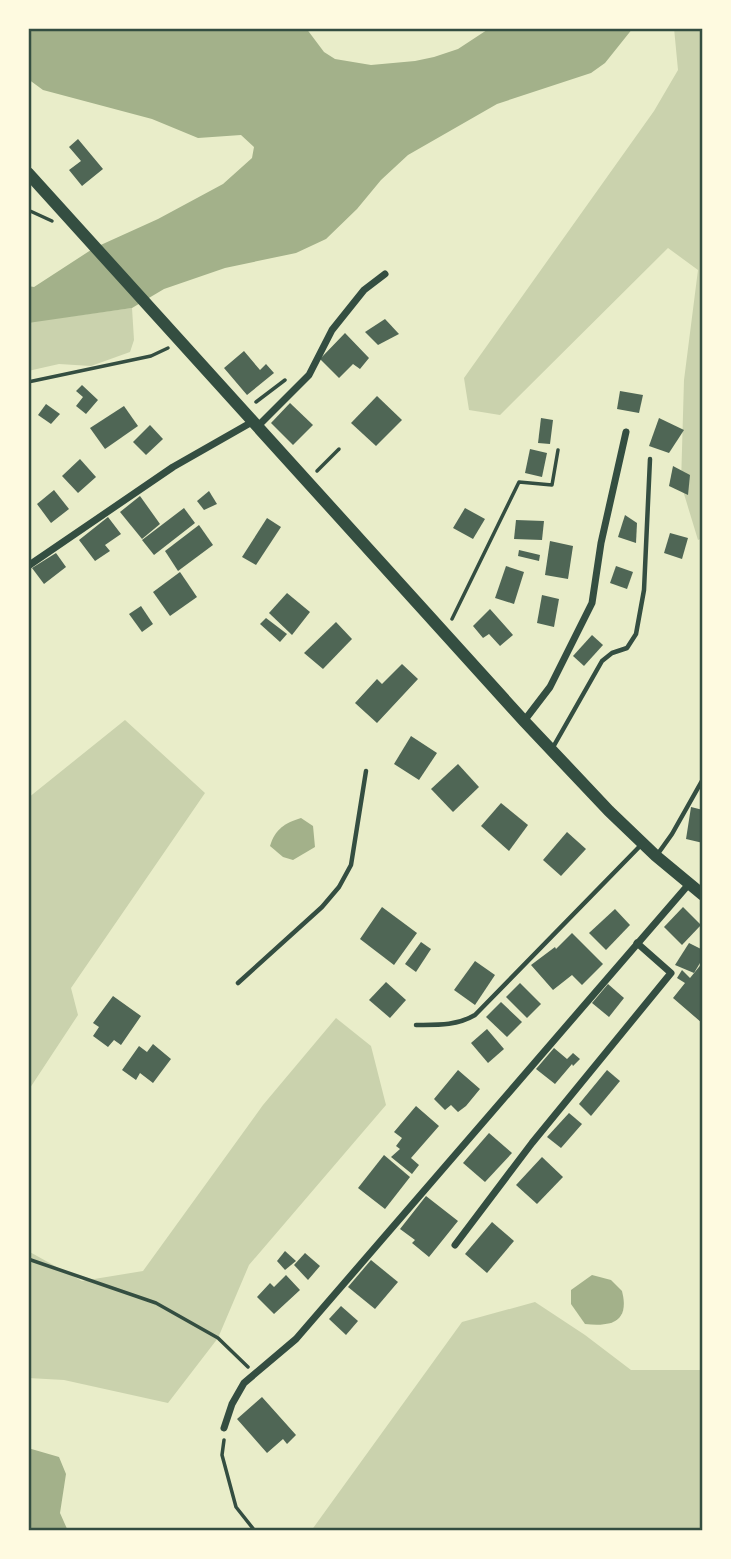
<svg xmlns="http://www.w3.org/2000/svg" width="731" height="1559" font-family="'Times New Roman',serif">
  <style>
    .green { fill: #cad2ad }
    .water { fill: #a3b18a }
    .building { fill: #4f6655 }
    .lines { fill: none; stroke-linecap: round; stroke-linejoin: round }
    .path { stroke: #344e41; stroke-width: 3.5 }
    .service { stroke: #344e41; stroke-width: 4.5 }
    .minor { stroke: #344e41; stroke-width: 7 }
    .primary { stroke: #344e41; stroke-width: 12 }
    .neatline { fill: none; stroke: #344e41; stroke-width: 2.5 }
  </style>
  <rect width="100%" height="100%" fill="#e9edc9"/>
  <g class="green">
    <path d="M674 28H703V538L698 540 681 484 684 380 698 270 668 248 500 415 469 410 464 378 654 111 678 70Z"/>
    <path d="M132 308 134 340 130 352 91 366 59 364 28 371V322Z"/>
    <path d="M125 720 205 793 71 988 78 1015 28 1091V798Z"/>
    <path d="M336 1018 371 1046 386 1105 249 1265 218 1338 168 1403 64 1380 28 1378V1251L82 1281 143 1271 263 1105Z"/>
    <path d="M535 1302 585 1335 631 1370H703V1531H311L462 1322Z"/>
  </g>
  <g class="water">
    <path d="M28 28H306L324 52 335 59 371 65 415 61 434 57 458 49 490 28H633L605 63 591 73 497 104 408 155 381 180 357 209 326 239 296 253 225 268 164 289 132 308 28 323V286L34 287 94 248 158 219 223 184 252 158 254 147 241 135 198 138 152 119 43 90 28 79Z"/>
    <path d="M301 818 313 826 315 847 293 860 283 857 270 846C275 829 285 823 301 818Z"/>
    <path d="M592 1275 611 1280 622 1291C630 1322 611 1327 585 1324L571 1304V1290Z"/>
    <path d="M28 1448 59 1457 66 1474 60 1513 68 1531H28Z"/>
  </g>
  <g class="building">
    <path d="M78 139 103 169 82 186 69 170 81 161 69 147Z"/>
    <path d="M385 319 399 334 378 345 365 332Z"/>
    <path d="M345 333 369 358 360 369 353 364 339 378 320 359Z"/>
    <path d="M244 351 260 370 266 364 274 373 247 395 224 368Z"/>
    <path d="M82 385 98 400 86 414 76 406 83 397 76 391Z"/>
    <path d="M620 391 643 395 639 413 617 409Z"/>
    <path d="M377 396 402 420 376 446 351 423Z"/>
    <path d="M290 403 313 425 293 445 271 423Z"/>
    <path d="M46 404 60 414 51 424 38 415Z"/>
    <path d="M124 406 138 426 105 449 90 428Z"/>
    <path d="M541 418 553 420 550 444 538 443Z"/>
    <path d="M659 418 684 430 669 453 649 446Z"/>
    <path d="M150 425 163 439 146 455 133 442Z"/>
    <path d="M530 449 547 453 542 477 525 473Z"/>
    <path d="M80 459 96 477 78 493 62 476Z"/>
    <path d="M673 466 690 475 688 495 669 486Z"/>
    <path d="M54 490 69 509 51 523 37 504Z"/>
    <path d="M209 491 217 504 204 510 197 501Z"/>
    <path d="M140 496 160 524 142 539 120 512Z"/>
    <path d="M184 508 195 523 154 555 142 540Z"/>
    <path d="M465 508 485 519 473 539 453 528Z"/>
    <path d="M625 515 637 523 636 543 618 537Z"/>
    <path d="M108 517 121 534 105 545 110 551 95 561 79 540Z"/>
    <path d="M267 518 281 527 256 565 242 557Z"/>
    <path d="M516 520 544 521 542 540 514 539Z"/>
    <path d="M199 525 213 545 178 571 165 551Z"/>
    <path d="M670 533 688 538 682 559 664 553Z"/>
    <path d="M550 541 573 546 568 579 545 575Z"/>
    <path d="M519 550 540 555 539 561 518 556Z"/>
    <path d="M56 553 66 567 44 584 32 568Z"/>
    <path d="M506 566 524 572 514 604 495 598Z"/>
    <path d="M616 566 633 572 627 589 610 583Z"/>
    <path d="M180 572 197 597 170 616 153 592Z"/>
    <path d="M287 593 310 612 292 635 269 613Z"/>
    <path d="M542 595 559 599 554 627 537 623Z"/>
    <path d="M141 606 153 624 142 632 129 614Z"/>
    <path d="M490 609 513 635 500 646 489 634 483 638 473 626Z"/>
    <path d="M266 618 287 634 280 642 260 624Z"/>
    <path d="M336 622 352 639 323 669 304 653Z"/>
    <path d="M592 635 603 645 584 666 573 656Z"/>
    <path d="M402 664 418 679 377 723 355 703 377 679 382 684Z"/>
    <path d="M411 736 437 753 419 780 394 764Z"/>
    <path d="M458 764 479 787 453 812 431 789Z"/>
    <path d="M501 803 528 825 509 851 481 826Z"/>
    <path d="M691 807 703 810V843L686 839Z"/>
    <path d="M567 832 586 849 561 876 543 860Z"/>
    <path d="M382 907 417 933 394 965 360 939Z"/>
    <path d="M683 907 701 925 682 945 664 927Z"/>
    <path d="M615 909 630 925 606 950 589 933Z"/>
    <path d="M572 933 603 964 582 985 572 975 553 990 531 965 555 947 556 949Z"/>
    <path d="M421 942 431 949 416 972 405 964Z"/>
    <path d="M689 943 703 950V958L694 973 675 965Z"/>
    <path d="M475 961 495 975 475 1005 454 990Z"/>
    <path d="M703 962V1021L702 1023 673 998 685 983 677 978 682 970 690 978Z"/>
    <path d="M386 982 406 1000 390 1018 369 1000Z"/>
    <path d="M520 983 541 1004 527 1018 506 997Z"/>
    <path d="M608 984 624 998 609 1017 592 1003Z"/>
    <path d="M113 996 141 1016 121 1045 114 1040 108 1047 93 1036 99 1027 93 1023Z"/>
    <path d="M501 1002 522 1022 507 1037 486 1017Z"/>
    <path d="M487 1029 504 1049 488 1063 471 1043Z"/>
    <path d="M153 1044 171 1059 153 1083 140 1073 136 1080 122 1070 139 1046 147 1052Z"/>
    <path d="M554 1048 567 1059 573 1053 580 1059 573 1066 572 1064 555 1084 536 1069Z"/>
    <path d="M458 1070 480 1089 466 1106 458 1112 451 1105 445 1110 434 1099Z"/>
    <path d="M607 1070 620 1081 591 1116 579 1104Z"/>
    <path d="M416 1106 439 1126 411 1158 419 1165 412 1174 391 1157 400 1149 396 1146 402 1138 394 1132Z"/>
    <path d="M569 1113 582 1124 561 1148 547 1137Z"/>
    <path d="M489 1133 512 1153 485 1182 463 1163Z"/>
    <path d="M384 1155 410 1177 385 1209 358 1188Z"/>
    <path d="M542 1157 563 1177 537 1204 516 1185Z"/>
    <path d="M426 1196 458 1221 429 1257 412 1243 415 1240 400 1229Z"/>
    <path d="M492 1222 514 1241 487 1273 465 1254Z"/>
    <path d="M285 1251 296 1261 285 1270 277 1261Z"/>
    <path d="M305 1253 320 1266 308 1280 294 1265Z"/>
    <path d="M371 1260 398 1282 375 1309 348 1287Z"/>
    <path d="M286 1275 300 1290 274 1314 257 1297 270 1283 274 1287Z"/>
    <path d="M341 1306 358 1321 346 1335 329 1319Z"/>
    <path d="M262 1397 296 1435 287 1444 283 1439 267 1453 237 1419Z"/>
  </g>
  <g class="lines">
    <g class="path">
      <path d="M28 210 52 221"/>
      <path d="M28 382 151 356 168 348"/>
      <path d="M256 402 285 380"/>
      <path d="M317 471 339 449"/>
      <path d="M452 619 519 482 552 485 558 450"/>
      <path d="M28 1259 156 1303 218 1338 248 1367"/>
      <path d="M224 1440 222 1455 236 1507 255 1531"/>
    </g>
    <g class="service">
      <path d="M552 749 602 661 612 653 627 648 636 634 644 590 650 459"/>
      <path d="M657 855 672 834 703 779"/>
      <path d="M238 983 322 907 339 887 351 865 366 771"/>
      <path d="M416 1025C438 1025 456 1026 475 1015L642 844"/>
    </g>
    <g class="minor">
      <path d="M257 427 309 375 332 330 364 290 385 274"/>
      <path d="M28 566 173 467 252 422"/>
      <path d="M524 721 550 687 592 603 601 543 626 432"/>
      <path d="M455 1245 532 1143 671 973 637 943"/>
      <path d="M224 1428 232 1404 244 1383 296 1339 689 884"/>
    </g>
    <path class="primary" d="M28 173 524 721 609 811 656 856 703 895"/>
  </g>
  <rect width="731" height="1559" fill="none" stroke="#fefae0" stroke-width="60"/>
  <rect x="30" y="30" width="671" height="1499" class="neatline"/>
</svg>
